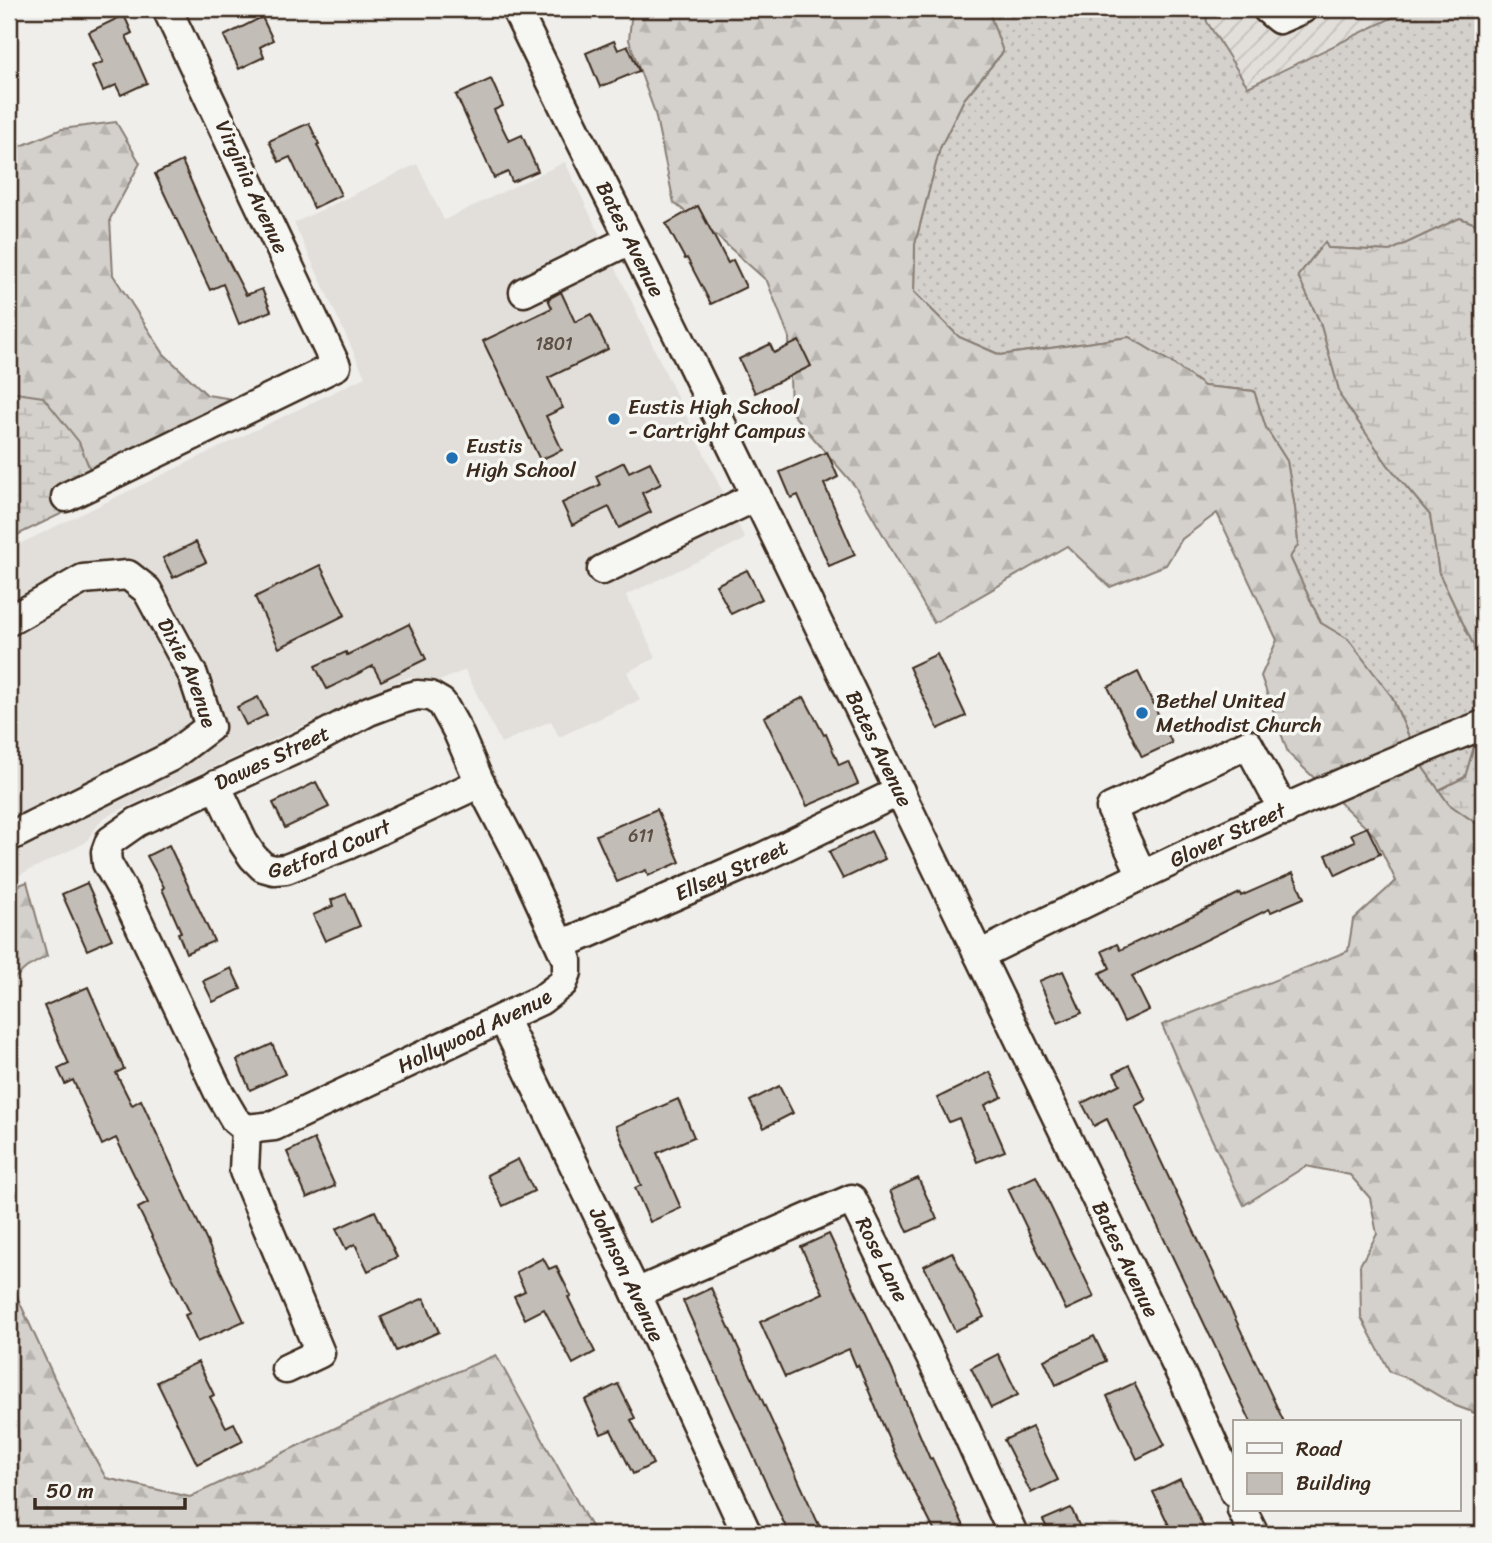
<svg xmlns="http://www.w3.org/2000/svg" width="1492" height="1543" font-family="Sriracha,sans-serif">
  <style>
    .built { fill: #e2dfdb }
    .industrial { fill: url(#industrial-furrows) }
    .grass { fill: url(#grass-dots); stroke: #887e75; stroke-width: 2 }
    .forest { fill: url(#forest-firs); stroke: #887e75; stroke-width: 2 }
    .wetland { fill: url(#wetland-marsh); stroke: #887e75; stroke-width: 2 }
    .building { fill: #c2bdb7; stroke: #3b2a1e; stroke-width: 2 }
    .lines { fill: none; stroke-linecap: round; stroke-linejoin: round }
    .minor-casing { stroke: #3b2a1e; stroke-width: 33 }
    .minor { stroke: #f6f6f2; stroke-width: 28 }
    .poi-dot { fill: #1f6fb2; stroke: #f6f6f2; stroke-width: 2.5 }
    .labels { text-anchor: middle; stroke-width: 7; stroke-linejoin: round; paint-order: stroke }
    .number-label { font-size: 18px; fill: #5d4f44 }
    .street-label { font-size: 21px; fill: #3b2a1e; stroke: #f6f6f2 }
    .poi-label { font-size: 21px; fill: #3b2a1e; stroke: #f6f6f2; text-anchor: start }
  </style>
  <defs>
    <pattern id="industrial-furrows" width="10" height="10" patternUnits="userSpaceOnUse" patternTransform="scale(1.75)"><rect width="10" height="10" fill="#e2dfdb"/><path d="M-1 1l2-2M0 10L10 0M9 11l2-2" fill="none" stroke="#c3c0bc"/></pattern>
    <pattern id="grass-dots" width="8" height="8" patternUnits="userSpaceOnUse" patternTransform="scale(1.75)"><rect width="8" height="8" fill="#d4d1cc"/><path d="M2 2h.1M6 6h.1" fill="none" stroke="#b7b4af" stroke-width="1.8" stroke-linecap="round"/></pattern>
    <pattern id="forest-firs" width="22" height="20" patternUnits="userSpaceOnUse" patternTransform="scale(1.75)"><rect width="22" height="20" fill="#d4d1cc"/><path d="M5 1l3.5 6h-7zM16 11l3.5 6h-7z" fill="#b7b4af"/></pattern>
    <pattern id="wetland-marsh" width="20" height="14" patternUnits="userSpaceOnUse" patternTransform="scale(1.75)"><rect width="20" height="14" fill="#d4d1cc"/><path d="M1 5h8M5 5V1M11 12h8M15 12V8" fill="none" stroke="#b7b4af"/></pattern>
  </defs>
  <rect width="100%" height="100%" fill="#efeeea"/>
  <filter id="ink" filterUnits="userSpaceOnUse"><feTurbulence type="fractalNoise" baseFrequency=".0143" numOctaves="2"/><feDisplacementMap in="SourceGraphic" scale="14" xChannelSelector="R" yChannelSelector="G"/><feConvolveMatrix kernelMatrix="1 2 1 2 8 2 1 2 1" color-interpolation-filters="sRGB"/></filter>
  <g filter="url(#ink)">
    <path class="built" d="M565 162 745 539 626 595 656 658 627 672 640 700 559 737 551 721 501 743 465 670 435 683 409 677 103 818 85 843 9 880V549L365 377 294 223 417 164 444 220Z"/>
    <path class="industrial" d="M1205 9H1410L1248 87 1206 22Z"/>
    <path class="grass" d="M988 9H1205L1207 22 1248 87 1410 9H1483V227L1460 218 1390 251 1327 248 1325 242 1298 276 1320 322 1341 397 1388 465 1430 515 1439 573 1474 646 1483 717 1465 777 1439 790 1421 765 1392 697 1348 640 1321 623 1290 557 1298 545 1295 508 1287 461 1266 428 1254 391 1204 386 1169 361 1129 337 1001 355 959 337 914 292 915 244 940 148 964 99 1003 52Z"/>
    <g class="forest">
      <path d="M632 9H988L1003 52 964 99 940 148 915 244 914 292 959 337 1000 355 1129 337 1169 361 1204 386 1254 391 1266 428 1287 461 1295 508 1298 545 1290 557 1321 623 1348 639 1392 697 1421 765 1449 804 1483 828V1416L1456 1406 1410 1379 1390 1372 1361 1317 1360 1265 1377 1234 1370 1198 1350 1175 1306 1166 1244 1205 1202 1119 1162 1025 1348 951 1353 920 1396 881 1374 835 1288 753 1261 676 1277 640 1217 513 1182 539 1166 565 1110 587 1067 546 934 623 855 486 791 412 789 337 767 281 719 238 674 203 655 113 629 40Z"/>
      <path d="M116 122 140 163 110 219 113 275 164 354 207 395 253 402 100 495 43 398 9 392V151L62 129Z"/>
      <path d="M27 882 47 956 26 968 9 983V889Z"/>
      <path d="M9 1279 73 1419 106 1478 190 1497 426 1385 496 1355 595 1534H9Z"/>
    </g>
    <g class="wetland">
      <path d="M1460 218 1483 227V828L1449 804 1439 790 1465 777 1483 717 1474 646 1439 573 1430 515 1388 465 1341 397 1320 322 1298 276 1325 242 1328 248 1390 251Z"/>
      <path d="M9 392 43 397 79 442 100 495 9 539Z"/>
    </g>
    <g class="building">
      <path d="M124 15 132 33 126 36 147 83 121 95 116 85 103 91 92 66 103 62 89 32Z"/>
      <path d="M262 17 273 40 260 47 264 57 239 69 224 36Z"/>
      <path d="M614 41 618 50 628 46 639 71 600 87 586 53Z"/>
      <path d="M491 79 503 106 494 110 509 141 522 135 538 171 512 182 508 172 494 178 456 95Z"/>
      <path d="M309 123 319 144 317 145 341 195 314 208 290 157 279 162 269 141Z"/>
      <path d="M182 161 214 233 246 295 262 289 271 311 239 324 223 284 210 290 155 174Z"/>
      <path d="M698 206 728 263 733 260 746 287 711 304 687 258 685 259 666 224Z"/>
      <path d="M561 292 575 322 591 314 608 349 548 378 563 408 546 416 562 450 540 460 483 341 552 308 548 299Z"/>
      <path d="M799 341 811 366 755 393 739 359 770 344 774 353Z"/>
      <path d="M827 452 838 477 824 484 855 555 829 566 798 495 791 498 780 472Z"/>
      <path d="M624 462 629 472 650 462 661 484 642 493 651 512 619 528 609 507 572 525 562 503 600 485 596 476Z"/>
      <path d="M196 542 206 562 173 578 163 558Z"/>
      <path d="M320 565 345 615 279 648 255 597Z"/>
      <path d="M747 570 762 599 731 614 716 585Z"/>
      <path d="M409 624 426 659 381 681 373 666 327 689 315 666 346 652 347 655Z"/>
      <path d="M937 654 966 716 938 729 909 667Z"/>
      <path d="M1138 672 1172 743 1142 757 1108 687Z"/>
      <path d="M258 697 267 715 246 725 237 707Z"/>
      <path d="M804 697 824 735 826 734 839 765 848 761 858 784 807 806 764 717Z"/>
      <path d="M316 782 329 807 285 828 273 803Z"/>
      <path d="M657 809 680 862 648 876 646 870 617 882 596 835Z"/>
      <path d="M1367 827 1380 854 1336 875 1326 855 1355 841 1351 834Z"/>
      <path d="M871 831 885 859 843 879 829 852Z"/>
      <path d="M169 845 214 941 186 953 178 933 181 932 162 889 164 887 147 856Z"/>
      <path d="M1293 873 1304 898 1271 912 1269 909 1132 976 1149 1010 1124 1022 1100 973 1110 968 1102 951 1117 944 1120 950 1240 893 1241 896Z"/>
      <path d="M87 883 112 939 87 950 62 894Z"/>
      <path d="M346 894 360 926 325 941 313 915 333 906 331 900Z"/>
      <path d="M231 968 241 989 213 1002 203 981Z"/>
      <path d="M1063 971 1082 1013 1058 1023 1039 981Z"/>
      <path d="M88 987 124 1069 116 1073 132 1105 141 1100 244 1321 197 1342 185 1315 190 1313 138 1208 148 1203 116 1138 102 1145 73 1080 65 1084 58 1069 69 1064 44 1006Z"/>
      <path d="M272 1044 285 1074 250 1090 237 1060Z"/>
      <path d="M1129 1065 1146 1100 1135 1106 1284 1422H1251L1107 1119 1094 1126 1082 1103 1120 1084 1114 1073Z"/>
      <path d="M990 1072 1002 1097 985 1105 1005 1151 977 1162 959 1118 949 1122 937 1098Z"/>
      <path d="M779 1086 793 1113 764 1128 750 1101Z"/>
      <path d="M678 1099 694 1137 657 1153 681 1208 650 1222 635 1188 641 1185 616 1126Z"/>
      <path d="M314 1139 335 1186 307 1198 287 1152Z"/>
      <path d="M518 1159 534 1191 503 1206 487 1175Z"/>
      <path d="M1036 1176 1094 1297 1066 1310 1008 1189Z"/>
      <path d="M918 1178 937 1219 908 1232 890 1191Z"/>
      <path d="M375 1211 397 1257 368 1271 355 1244 346 1249 336 1229Z"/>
      <path d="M829 1234 894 1374 930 1459 932 1458 964 1526 947 1534H936L894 1451 858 1365 856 1366 849 1349 785 1377 760 1322 823 1293 801 1247Z"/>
      <path d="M952 1252 984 1317 955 1331 924 1266Z"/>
      <path d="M543 1258 549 1269 556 1266 571 1296 568 1297 595 1352 573 1364 544 1309 525 1319 514 1296 525 1291 516 1272Z"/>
      <path d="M711 1288 743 1358 823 1534H789L683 1301Z"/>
      <path d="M424 1298 439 1332 396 1351 381 1317Z"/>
      <path d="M1094 1336 1106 1361 1056 1385 1044 1360Z"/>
      <path d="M998 1354 1018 1395 991 1408 971 1368Z"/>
      <path d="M198 1362 214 1395 210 1397 226 1427 234 1423 243 1441 197 1464 157 1382Z"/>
      <path d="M1134 1383 1165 1445 1137 1459 1107 1396Z"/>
      <path d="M618 1384 635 1418 631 1420 653 1464 633 1474 611 1430 601 1434 585 1400Z"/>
      <path d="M1032 1427 1058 1480 1031 1493 1004 1440Z"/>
      <path d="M1180 1479 1207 1534H1173L1153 1492Z"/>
      <path d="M1071 1508 1083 1534H1050L1043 1520Z"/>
    </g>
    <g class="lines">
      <defs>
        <g id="minor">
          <path id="s1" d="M516 9C573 128 634 244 691 362 859 705 1024 1049 1190 1393L1235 1493"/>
          <path d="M1267 9 1279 19 1302 9"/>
          <path d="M524 292 630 240"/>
          <path d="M66 497 336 366 167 9"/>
          <path d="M602 570 757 496"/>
          <path id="s2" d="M9 621 83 579 128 575 147 590 193 675 210 727 170 757 9 837"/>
          <path id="s3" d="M216 785 243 842 253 857 263 867 274 870 286 869 347 845 480 783"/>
          <path d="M1142 875 1111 808 1248 744 1284 811"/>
          <path id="s4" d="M561 945 763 857 900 791"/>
          <path id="s5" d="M979 955C1145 873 1311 792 1483 725"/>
          <path id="s6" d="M503 1018 636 1293 747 1534"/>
          <path id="s7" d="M246 1129 274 1126 541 1000 563 983 567 972V960L525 869 480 783 457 730 442 703 430 696 417 695 398 700 369 711 309 743 137 822 110 841 106 852 107 863 127 898 218 1091 235 1120 246 1129 244 1171 320 1353 286 1369"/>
          <path id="s8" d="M636 1293 852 1199 953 1402 1013 1534"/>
          <path d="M1242 1510 1254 1534"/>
        </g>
      </defs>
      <use href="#minor" class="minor-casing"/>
      <use href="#minor" class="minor"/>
    </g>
  </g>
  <g class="poi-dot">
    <circle cx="614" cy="419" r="7"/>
    <circle cx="452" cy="458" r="7"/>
    <circle cx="1142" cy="713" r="7"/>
  </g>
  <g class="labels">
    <g class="number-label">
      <text x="554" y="350">1801</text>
      <text x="641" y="842">611</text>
    </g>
    <g class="street-label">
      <text transform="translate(252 187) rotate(65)" y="7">Virginia Avenue</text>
      <text dy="7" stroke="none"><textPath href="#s1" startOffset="257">Bates Avenue</textPath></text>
      <text dy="7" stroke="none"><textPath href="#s2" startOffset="247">Dixie Avenue</textPath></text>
      <text dy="7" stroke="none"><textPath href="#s1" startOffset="824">Bates Avenue</textPath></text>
      <text transform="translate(272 758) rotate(-25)" y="7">Dawes Street</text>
      <text dy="7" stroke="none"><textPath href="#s5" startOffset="276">Glover Street</textPath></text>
      <text dy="7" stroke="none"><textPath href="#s3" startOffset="166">Getford Court</textPath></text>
      <text dy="7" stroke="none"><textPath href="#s4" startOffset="186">Ellsey Street</textPath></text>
      <text dy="7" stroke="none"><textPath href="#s7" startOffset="250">Hollywood Avenue</textPath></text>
      <text dy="7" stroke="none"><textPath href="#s8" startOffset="303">Rose Lane</textPath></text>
      <text dy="7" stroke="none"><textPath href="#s1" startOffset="1391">Bates Avenue</textPath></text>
      <text dy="7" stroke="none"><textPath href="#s6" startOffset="285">Johnson Avenue</textPath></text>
    </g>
    <g class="poi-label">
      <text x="628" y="414">Eustis High School<tspan x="628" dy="24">- Cartright Campus</tspan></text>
      <text x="466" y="453">Eustis<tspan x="466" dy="24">High School</tspan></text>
      <text x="1156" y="708">Bethel United<tspan x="1156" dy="24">Methodist Church</tspan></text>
    </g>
  </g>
  <rect width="1492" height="1543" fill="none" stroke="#f6f6f2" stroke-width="35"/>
  <rect x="18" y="18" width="1457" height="1508" fill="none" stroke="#3b2a1e" stroke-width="2.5" filter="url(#ink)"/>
  <rect x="1233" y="1420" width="228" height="91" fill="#f6f6f2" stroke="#aba49d" stroke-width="2"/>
  <rect x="1247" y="1443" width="35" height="10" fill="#f6f6f2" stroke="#aba49d" stroke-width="2"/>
  <text x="1296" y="1456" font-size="21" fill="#3b2a1e">Road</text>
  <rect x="1247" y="1473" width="35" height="21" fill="#c2bdb7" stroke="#aba49d" stroke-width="2"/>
  <text x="1296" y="1490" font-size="21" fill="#3b2a1e">Building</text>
  <path d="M35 1498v10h150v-10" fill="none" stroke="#3b2a1e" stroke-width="3.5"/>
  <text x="46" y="1498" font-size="21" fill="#3b2a1e" stroke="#f6f6f2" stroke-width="5" paint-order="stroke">50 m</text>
</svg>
